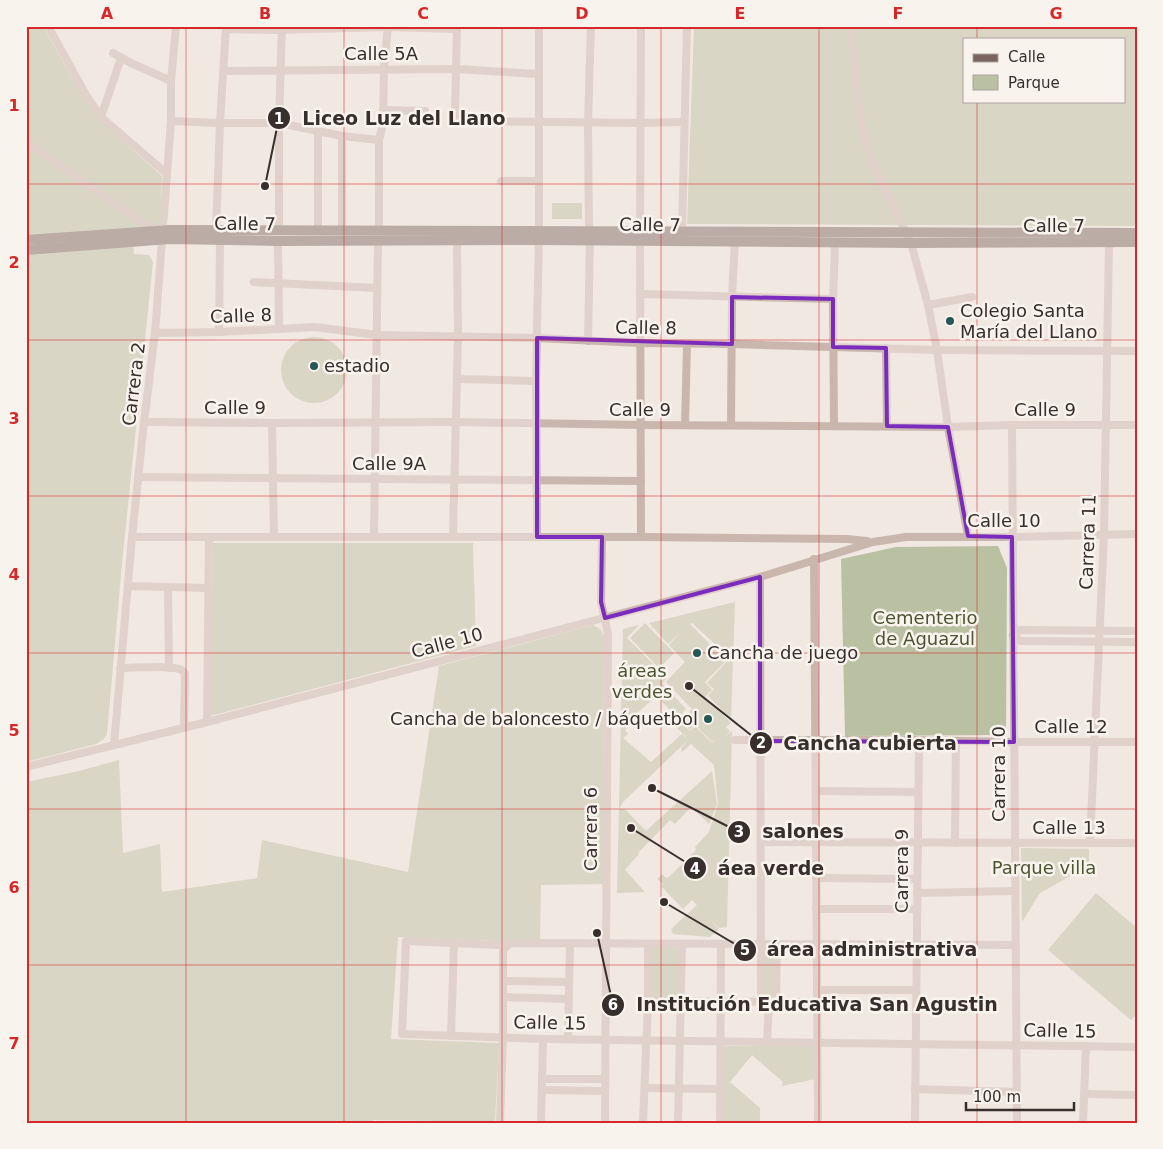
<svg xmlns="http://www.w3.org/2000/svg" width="1163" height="1149" font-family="'DejaVu Sans',sans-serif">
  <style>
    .green { fill: #bac0a2; fill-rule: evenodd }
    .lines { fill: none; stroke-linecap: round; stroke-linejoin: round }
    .minor { stroke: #c9b7ae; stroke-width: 8 }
    .major { stroke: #79645e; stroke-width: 10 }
    .marked { fill: none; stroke: #7b2cbf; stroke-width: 4; stroke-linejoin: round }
    .grid { fill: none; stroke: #d62828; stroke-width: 1; stroke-opacity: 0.55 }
    .poi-dot { fill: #255754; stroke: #f9f3ee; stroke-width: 2 }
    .labels { text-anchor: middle; stroke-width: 5; stroke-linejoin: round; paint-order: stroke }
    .street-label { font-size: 18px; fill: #382e2c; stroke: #f9f3ee }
    .poi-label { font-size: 18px; fill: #382e2c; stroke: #f9f3ee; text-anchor: start }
    .park-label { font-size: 18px; fill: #4c5532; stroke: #f9f3ee }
    .leader { fill: none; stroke: #382e2c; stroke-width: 2 }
    .callout-dot { fill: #382e2c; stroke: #f9f3ee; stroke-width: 2 }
    .mark-label { font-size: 15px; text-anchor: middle; font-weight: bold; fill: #fff }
    .callout-label { font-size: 19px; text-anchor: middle; font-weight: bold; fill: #382e2c; stroke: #f9f3ee; stroke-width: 5; stroke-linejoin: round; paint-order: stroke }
    .neatline { fill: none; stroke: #d62828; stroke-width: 2 }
    .grid-label { font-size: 16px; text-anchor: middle; font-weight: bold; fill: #d62828 }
  </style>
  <rect width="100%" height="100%" fill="#f2e8e2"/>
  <g class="green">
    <path d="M26 26H43L73 80 98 119 162 176 160 227 132 230 134 254 149 255 153 262 122 564 107 734 104 739 96 744 26 762Z"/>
    <path d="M694 26H1137V226L687 224ZM964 39H1124V101H964Z"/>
    <rect x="552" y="203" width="30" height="16"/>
    <circle cx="314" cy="370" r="33"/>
    <path d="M213 543H473L476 646 210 716Z"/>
    <path d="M998 546 1007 568 1006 735 845 736 841 559 896 547Z"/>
    <path d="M735 602 731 719 708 696 714 689 707 683 730 658 692 623 690 624 726 661 705 682 712 690 705 697 731 723 726 727 730 731 726 736 732 731 727 927 719 928 706 915 719 929 710 937 673 934 671 929 697 905 692 900 683 909 661 886 663 884 657 879 662 874 666 878 669 877 696 850 695 847 709 832 718 804 714 765 691 744 682 752 681 749 687 741 623 802 619 809H625L646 831 712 771 717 804 709 824 691 807 675 824 670 820 638 853 639 854 625 870 645 892 617 893 623 629 639 625 627 638 667 678 662 683 686 709 682 713 694 725 690 730 656 696 632 718 634 721 625 730 628 734 623 738 651 762 682 734 689 740 675 726 680 721 690 731 695 726 712 743 717 739 712 742 686 715 692 709 666 682 685 662 669 645 680 633 668 644 649 623Z"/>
    <path d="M645 623 674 653 659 668 630 638Z"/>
    <path d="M593 625 600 629 604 635 603 884 541 885 540 940 497 941 398 937 391 1039 499 1043 495 1122 373 1120V1123H26V782L79 771 119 760 123 853 160 844 162 892 257 878 262 840 408 872 439 666Z"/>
    <path d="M1021 848 1089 849V876L1072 875 1040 893 1022 922Z"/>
    <path d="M1096 893 1137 928V1014L1131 1020 1048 950Z"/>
    <path d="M763 945H776L775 1001H762Z"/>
    <path d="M651 946 680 948V999L651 998Z"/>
    <path d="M724 1046H815V1079L782 1086 783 1082 752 1055 730 1082 760 1108V1123H724Z"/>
  </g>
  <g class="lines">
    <g class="minor">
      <path d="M48 26 86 95 101 117 167 174"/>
      <path d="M457 26 455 114 457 118 461 121 640 123 684 122"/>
      <path d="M850 26 860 117 866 143 875 168 911 243 928 305 937 350 948 427 968 536"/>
      <path d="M226 29 273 30 388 27 457 29"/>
      <path d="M113 53 131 63 171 81"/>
      <path d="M224 71 456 69 538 74"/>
      <path d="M383 110 425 111"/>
      <path d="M101 117 121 58"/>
      <path d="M171 121 220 123H279L342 136 379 140"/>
      <path d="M342 136V230"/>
      <path d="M26 142 144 224 160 229"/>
      <path d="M501 181H539"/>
      <path d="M216 230 220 123 226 26"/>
      <path d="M279 230V123L282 26"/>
      <path d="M318 230V131"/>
      <path d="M379 231V140L383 124 384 68 388 26"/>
      <path d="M589 231 588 123 591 26"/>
      <path d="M640 231 641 26"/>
      <path d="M682 231 687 26"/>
      <path d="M278 241 279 329"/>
      <path d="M640 241 641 537"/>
      <path d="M254 282 377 288"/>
      <path d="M640 294 833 299"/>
      <path d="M928 305 972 297"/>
      <path d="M219 332 220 240"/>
      <path d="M155 333 219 332 315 327 377 335 537 338 639 343 732 344 937 350 1137 351"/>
      <path d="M588 341 590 240"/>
      <path d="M886 348 887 426"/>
      <path d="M457 379 536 381"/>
      <path d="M144 422 272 423 456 422 641 425 948 427 1012 425H1137"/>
      <path d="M272 423 274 537"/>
      <path d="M685 425 687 344"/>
      <path d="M731 425 732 297 735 241"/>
      <path d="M1012 425 1017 1123"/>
      <path d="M834 426 833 299 835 242"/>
      <path d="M138 477 641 481"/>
      <path d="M132 537H641L847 539 867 541"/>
      <path d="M374 537 378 240"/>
      <path d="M453 537 458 336 457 240"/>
      <path d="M537 537 536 381 539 231V26"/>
      <path d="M602 537 601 602 608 634 605 1123"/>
      <path d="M814 559 818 1123"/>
      <path d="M760 577 761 1002"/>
      <path d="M128 586 208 588"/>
      <path d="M168 587 169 668"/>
      <path d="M1137 631 1020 630 1013 635 1020 641 1137 642"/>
      <path d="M120 668C135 668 166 665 179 669 183 670 183 671 185 674L184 728"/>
      <path d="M207 722 209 537"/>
      <path d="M735 740H919L1014 742H1137"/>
      <path d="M114 745 132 537 144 422 155 333 171 121V81L176 26"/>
      <path d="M26 767 207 722 760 577 873 542 906 537H1012L1137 534"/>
      <path d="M816 791 918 792"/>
      <path d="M761 842 1137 843"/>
      <path d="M955 843 956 741"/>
      <path d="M1090 843 1104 534 1109 242"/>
      <path d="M816 878 917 879"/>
      <path d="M917 893 1015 891"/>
      <path d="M816 909H917"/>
      <path d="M1016 945 510 943 497 945 406 941 402 1034 543 1039 1137 1047"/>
      <path d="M504 981 569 982"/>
      <path d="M817 990H916"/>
      <path d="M503 997 568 999"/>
      <path d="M648 1001 817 1002"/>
      <path d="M776 1002 777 944"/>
      <path d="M451 1036 454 943"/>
      <path d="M568 1039 570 944"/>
      <path d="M767 1042 769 1002"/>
      <path d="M542 1079H605"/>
      <path d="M645 1088 720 1089"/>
      <path d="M915 1089 1017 1092"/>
      <path d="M542 1090 605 1091"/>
      <path d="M1084 1094 1137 1095"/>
      <path d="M500 1123 503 1038V950L510 943"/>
      <path d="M541 1123 543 1039"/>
      <path d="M643 1123 648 1001V944"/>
      <path d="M678 1123 682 944"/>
      <path d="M720 1123 721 944"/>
      <path d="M915 1123 919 740"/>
      <path d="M1083 1123 1086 1046"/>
    </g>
    <g class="major">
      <path d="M26 240 170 230 1137 233"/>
      <path d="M26 250 169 239 278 241 538 240 911 243 1137 242"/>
    </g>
  </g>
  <path d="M0 0H1163V1149H0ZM732 297 833 299V347L886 348 887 426 948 427 968 536 1012 537 1014 742 760 741V577L605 618 601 602 602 537H537V338L732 344Z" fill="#f2e8e2" fill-opacity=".55" fill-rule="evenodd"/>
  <path class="marked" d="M732 297 833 299V347L886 348 887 426 948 427 968 536 1012 537 1014 742 760 741V577L605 618 601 602 602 537H537V338L732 344Z"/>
  <path class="grid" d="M186 26V1123M344 26V1123M502 26V1123M661 26V1123M819 26V1123M977 26V39M977 101V1123M26 184H1137M26 340H1137M26 496H1137M26 653H1137M26 809H1137M26 965H1137"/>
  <g class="poi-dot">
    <circle cx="950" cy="321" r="5"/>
    <circle cx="314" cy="366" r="5"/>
    <circle cx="697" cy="653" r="5"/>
    <circle cx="708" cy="719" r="5"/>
  </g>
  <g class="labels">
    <g class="street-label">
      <text x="381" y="60">Calle 5A</text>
      <text transform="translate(245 224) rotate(1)" y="6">Calle 7</text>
      <text transform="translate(650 225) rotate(1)" y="6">Calle 7</text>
      <text x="1054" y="232">Calle 7</text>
      <text transform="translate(241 316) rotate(-2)" y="6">Calle 8</text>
      <text transform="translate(646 328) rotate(1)" y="6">Calle 8</text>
      <text transform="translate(134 384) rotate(-83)" y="6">Carrera 2</text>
      <text x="235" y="414">Calle 9</text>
      <text x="640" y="416">Calle 9</text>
      <text x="1045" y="416">Calle 9</text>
      <text x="389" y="470">Calle 9A</text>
      <text x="1004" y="527">Calle 10</text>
      <text transform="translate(1088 542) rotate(-88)" y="6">Carrera 11</text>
      <text transform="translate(447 643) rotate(-15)" y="6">Calle 10</text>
      <text x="1071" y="733">Calle 12</text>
      <text transform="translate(999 774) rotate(-90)" y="6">Carrera 10</text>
      <text x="1069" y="834">Calle 13</text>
      <text transform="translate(591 829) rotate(-90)" y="6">Carrera 6</text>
      <text transform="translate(902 871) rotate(-90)" y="6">Carrera 9</text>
      <text transform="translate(550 1023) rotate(1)" y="6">Calle 15</text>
      <text transform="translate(1060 1031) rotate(1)" y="6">Calle 15</text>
    </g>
    <g class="poi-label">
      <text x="960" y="317">Colegio Santa<tspan x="960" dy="21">María del Llano</tspan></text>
      <text x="324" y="372">estadio</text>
      <text x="707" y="659">Cancha de juego</text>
      <text x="698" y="725" text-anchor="end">Cancha de baloncesto / báquetbol</text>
    </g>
    <g class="park-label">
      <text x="925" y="624">Cementerio<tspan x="925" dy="21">de Aguazul</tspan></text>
      <text x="642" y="677">áreas<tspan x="642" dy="21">verdes</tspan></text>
      <text x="1044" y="874">Parque villa</text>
    </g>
  </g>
  <path class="leader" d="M265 186L279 118M689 686L761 743M652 788L739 832M631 828L695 868M664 902L745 950M597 933L613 1005"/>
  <g class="callout-dot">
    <circle cx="265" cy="186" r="5"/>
    <circle cx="689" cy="686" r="5"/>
    <circle cx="652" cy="788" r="5"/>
    <circle cx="631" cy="828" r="5"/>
    <circle cx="664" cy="902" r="5"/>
    <circle cx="597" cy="933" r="5"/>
    <circle cx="279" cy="118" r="12"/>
    <circle cx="761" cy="743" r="12"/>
    <circle cx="739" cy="832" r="12"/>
    <circle cx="695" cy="868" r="12"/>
    <circle cx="745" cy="950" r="12"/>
    <circle cx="613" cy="1005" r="12"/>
  </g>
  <g class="mark-label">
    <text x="279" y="124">1</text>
    <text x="761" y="748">2</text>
    <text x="739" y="837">3</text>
    <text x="695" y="874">4</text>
    <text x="745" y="955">5</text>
    <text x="613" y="1010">6</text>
  </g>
  <g class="callout-label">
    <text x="404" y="125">Liceo Luz del Llano</text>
    <text x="870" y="750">Cancha cubierta</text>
    <text x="803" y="838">salones</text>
    <text x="771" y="875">áea verde</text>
    <text x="872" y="956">área administrativa</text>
    <text x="817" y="1011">Institución Educativa San Agustin</text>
  </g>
  <rect width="1163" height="1149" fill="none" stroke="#f9f3ee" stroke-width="55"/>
  <rect x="963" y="38" width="162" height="65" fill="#f9f3ee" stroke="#aca4a0"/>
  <rect x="973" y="54" width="25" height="8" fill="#79645e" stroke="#aca4a0"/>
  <text x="1008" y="62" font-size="15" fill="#382e2c">Calle</text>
  <rect x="973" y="75" width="25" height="15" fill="#bac0a2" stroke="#aca4a0"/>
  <text x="1008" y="88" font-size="15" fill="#382e2c">Parque</text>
  <path d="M966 1102v8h108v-8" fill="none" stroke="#382e2c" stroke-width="2.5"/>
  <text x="973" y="1102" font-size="15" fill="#382e2c" stroke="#f9f3ee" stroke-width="4" paint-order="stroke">100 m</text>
  <rect x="28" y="28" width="1108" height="1094" class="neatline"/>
  <g class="grid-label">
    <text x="107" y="19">A</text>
    <text x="265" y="19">B</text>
    <text x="423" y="19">C</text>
    <text x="582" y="19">D</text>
    <text x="740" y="19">E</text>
    <text x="898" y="19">F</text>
    <text x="1056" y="19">G</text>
    <text x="14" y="111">1</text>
    <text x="14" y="268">2</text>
    <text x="14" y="424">3</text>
    <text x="14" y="580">4</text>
    <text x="14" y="736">5</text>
    <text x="14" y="893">6</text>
    <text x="14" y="1049">7</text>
  </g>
</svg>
